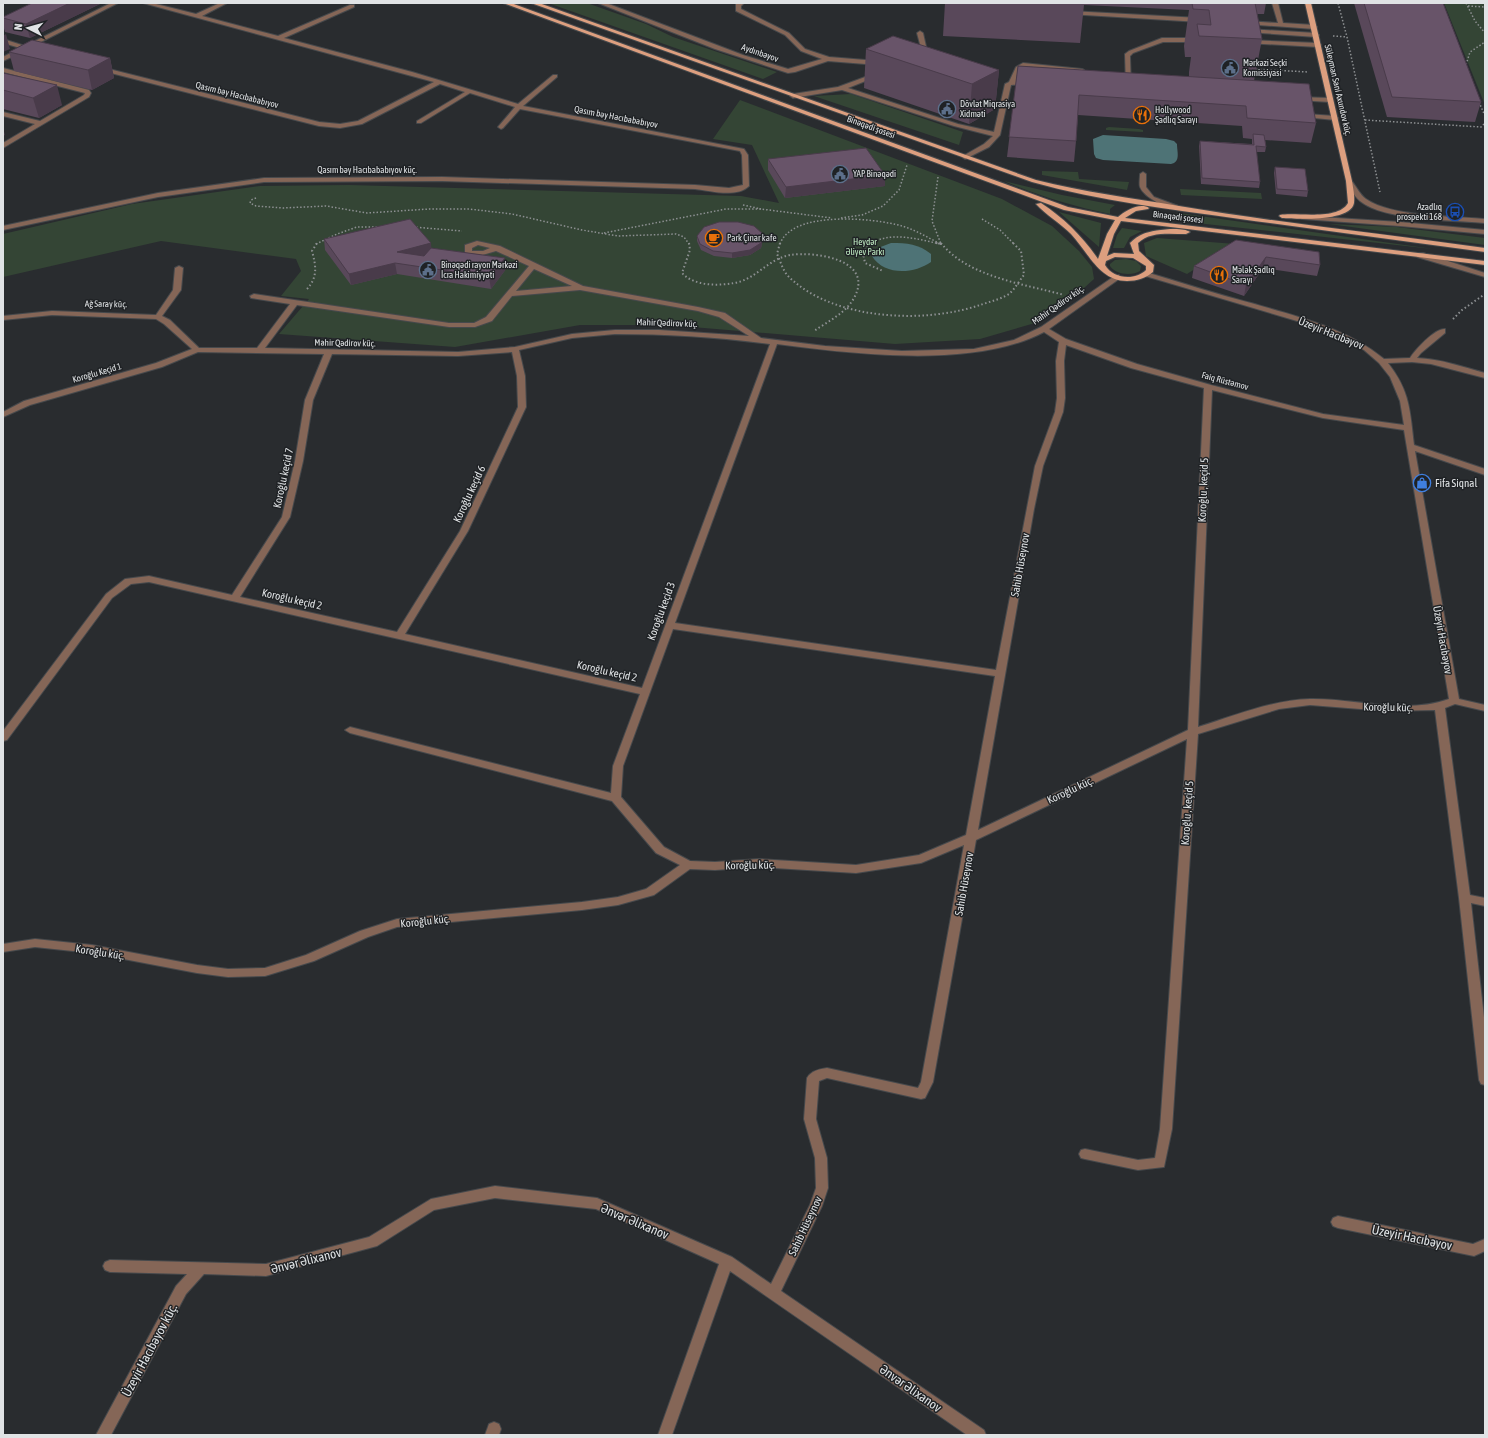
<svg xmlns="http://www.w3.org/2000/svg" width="1488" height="1438" font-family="'Asap Condensed',sans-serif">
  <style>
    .green { fill: #344535 }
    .water { fill: #4e7376 }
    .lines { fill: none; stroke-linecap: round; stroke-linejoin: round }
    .minor-casing { stroke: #46494c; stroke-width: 2 }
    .major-casing { stroke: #46494c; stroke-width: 2 }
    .path-far1 { stroke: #8d9092; stroke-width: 1.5; stroke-dasharray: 1.5 2; stroke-linecap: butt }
    .path { stroke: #8d9092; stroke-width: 2; stroke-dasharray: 1.5 2.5; stroke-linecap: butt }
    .minor { fill: #856657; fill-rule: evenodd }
    .major { fill: #dd9f7f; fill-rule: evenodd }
    .wall { fill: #59485a }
    .shaded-wall { fill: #493b4a }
    .building { fill: #685469; stroke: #493b4a }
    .labels { text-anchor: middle; stroke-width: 3; stroke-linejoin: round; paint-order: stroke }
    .far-street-label { font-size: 9px; fill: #e0e3e5; stroke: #1f2225 }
    .far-poi-label { font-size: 9px; fill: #e0e3e5; stroke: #1f2225; text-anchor: start }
    .far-park-label { font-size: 9px; fill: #c3efc6; stroke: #1f2225 }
    .street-label { font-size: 11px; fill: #e0e3e5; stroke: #1f2225 }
    .poi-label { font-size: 11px; fill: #e0e3e5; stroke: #1f2225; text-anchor: start }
    .near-street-label { font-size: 13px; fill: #e0e3e5; stroke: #1f2225 }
  </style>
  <rect width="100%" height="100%" fill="#292c2f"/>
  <g class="green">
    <path d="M548 3H587L646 24 673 37 777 72 763 79Z"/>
    <path d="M1444 3H1485V105Z"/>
    <path d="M851 94 963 132 959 145 814 96Z"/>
    <path d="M740 100 1002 199 1052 226 1079 251 1092 267 1094 279 1074 297 1035 323 980 339 895 344 668 325H580L455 347 279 334 309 299 281 296 301 271 296 259 161 241 3 277V234L132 204 260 186 349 185 741 196 779 203 752 145 713 139Z"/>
    <path d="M1109 127 1139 129 1143 130V132L1106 130V128Z"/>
    <path d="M1042 171 1078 172 1079 179 1129 182 1127 190 1042 175Z"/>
    <path d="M1004 181 1062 195 1115 205 1110 209V214C1073 206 1039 196 1004 181Z"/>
    <path d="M1180 189 1261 193 1262 199 1181 195Z"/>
    <path d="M1059 212 1101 223 1099 247Z"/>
    <path d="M1179 213 1433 249 1178 221 1173 218V215Z"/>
    <path d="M1329 224 1397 227 1485 238V245Z"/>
    <path d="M1122 228 1142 231 1130 237 1124 248H1113L1117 235Z"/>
    <path d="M1157 238 1302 249 1300 257 1229 247 1187 274 1146 256 1144 243Z"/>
    <path d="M1126 259 1136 261 1141 266 1140 271C1132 276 1116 275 1110 266V264L1115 260Z"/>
  </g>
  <g class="water">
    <path d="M1103 135 1166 139 1174 141 1177 144C1177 152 1181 162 1171 164L1103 160 1096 158 1094 154 1093 139Z"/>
    <path d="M891 243C907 243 919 244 931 254V262C914 274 884 276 872 256L878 248Z"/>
  </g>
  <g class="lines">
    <defs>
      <g id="minor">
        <path d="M111 3H118L31 47 35 49V51L26 50 3 61V57L20 48 3 43V39L25 46Z"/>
        <path d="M143 3H152L196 14 220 3H227L202 16 278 36 350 5H354V7L284 38 412 72 518 104 553 75H557V77L523 106 744 149 748 155 749 186C737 198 711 191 695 189L442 181 264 182 158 197 3 230V226L158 193 264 178 442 177 695 185 729 188 743 185 742 155 740 151 520 109 503 128 501 129 498 127 515 107 470 93 421 123H417V121L465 92 440 84 362 124 340 128 319 126 99 70 98 69 101 67 319 122 340 124 358 121 434 82Z"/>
        <path d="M598 3H606L743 55 788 69 822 59 801 51 785 35 736 11V4L744 3 741 6V9L789 33 805 49 829 57 878 61 881 63 878 65 828 61 795 72 788 73 715 49Z"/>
        <path d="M1272 3H1278L1283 23 1314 25 1317 27 1314 29 1244 24 1243 23 1246 21 1278 23Z"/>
        <path d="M1070 11 1200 18 1203 20 1200 22 1068 14 1067 13Z"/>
        <path d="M1248 29 1316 33 1319 35 1316 37 1246 32 1245 31Z"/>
        <path d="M920 31 923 33 929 60 924 59 917 33Z"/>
        <path d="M1162 38H1198L1201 40 1198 42H1163L1133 53 1130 56 1131 87 1126 88 1125 54 1129 51Z"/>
        <path d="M1248 40 1318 43 1321 45 1318 47 1246 43 1245 42Z"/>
        <path d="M1023 63 1082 69 1084 70 1089 79 1084 80 1080 73 1024 67 1021 69 1016 81H1028L1031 83C1027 86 1017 84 1011 85L1000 135 989 147 965 159 962 157 963 156 984 144 993 136 954 126 842 90 793 98 790 96 793 94 838 87 876 73 878 74V76L848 88 958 124 994 132 1005 84 1009 82 1016 67Z"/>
        <path d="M3 68 89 90 91 93 89 97 3 148V143L35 124 3 116V112L40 121 84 95 85 93 3 72Z"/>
        <path d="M1298 97 1330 98 1333 100 1330 102 1296 100V98Z"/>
        <path d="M1306 114 1335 116 1338 118 1335 120 1304 117 1303 116Z"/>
        <path d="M1143 172 1146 174V187L1154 197 1181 207V209C1171 211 1144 198 1140 187 1139 184 1140 178 1140 174Z"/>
        <path d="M1347 180H1351C1356 186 1360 195 1366 199 1392 217 1453 216 1485 219V223C1454 220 1384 221 1360 201 1354 196 1350 188 1346 181Z"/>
        <path d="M1304 216 1400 222 1485 230V234L1400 226 1302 219 1301 218Z"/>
        <path d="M477 241 500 246 583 286 698 307 725 313 761 338 825 346 902 351 974 349 1014 340 1041 327 1116 275H1119V279L1049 329 1066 339 1137 364 1211 385 1323 414 1404 425 1400 401 1390 377 1379 363 1364 350 1346 340 1304 323 1142 275 1146 273H1149C1183 283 1216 294 1251 303 1298 317 1345 327 1384 359L1410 358C1415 350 1435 328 1445 329V333L1421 353 1417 358C1441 359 1463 367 1485 373V378L1431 364 1412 362 1388 363C1410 391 1410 411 1414 445L1485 469V475L1415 451 1459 699 1485 705V711L1455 704 1445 708 1470 895 1485 898V906L1471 903 1485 1026V1085L1481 1084 1479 1080 1459 898 1435 710 1386 711 1310 705 1279 709 1198 734 1172 1129 1164 1167 1138 1170 1085 1159 1081 1158 1079 1154 1081 1150 1085 1149 1138 1160 1155 1158 1160 1129 1187 739 976 840 933 1082 925 1098 921 1099 827 1078 819 1081 816 1119 827 1158 828 1188 822 1206 781 1291 984 1430 986 1435H967L730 1271 672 1435H658L719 1264 596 1209 495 1198 434 1210 377 1246 266 1276 204 1274 186 1294 111 1435H96L176 1286 187 1274 110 1272 105 1270 103 1266 105 1262 110 1260 266 1264 369 1237 431 1199 495 1186 597 1198 732 1257 771 1284 810 1205 816 1188 815 1158 804 1119 807 1078C811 1071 819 1069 827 1068L918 1088 921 1082 964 845 921 863 856 873 759 867 715 870 690 869 654 895 618 905 582 910 397 927 368 937 314 961 265 976 228 977 197 973 92 953 35 947 3 952V944L35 939 92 945 197 965 228 969 265 968 306 955 360 931 397 919 582 902 618 897 646 889 680 865 656 853 612 801 350 733 345 730 350 727 611 793 613 766 640 694 149 582 131 584 112 598 7 740 3 741V731L106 594 125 579 149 576 232 595 282 517 295 461 305 400 324 354 198 352 162 367 30 405 3 417V412L24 401 156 363 192 349 164 324 156 319 52 315 3 320V316L52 311 156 315 173 290 175 268 179 266 183 268 181 290 162 316 170 320 199 348H257L290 304 251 298 250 296 254 294 449 323H474L486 317 529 266 496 251 479 256 465 254V245ZM478 245 490 248 483 251H472V248ZM534 269 572 286 516 291ZM580 290 698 311 719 317 749 336 659 330H615L572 334 515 347 458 352 265 348 297 305 449 327H475L492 321 512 296ZM1044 332 1059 342 1056 361 1057 398 1055 412 1035 466 996 670 675 623 777 344C854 354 974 369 1044 332ZM615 334C667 334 718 337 770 344L642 688 405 634 468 531 526 407 525 376 519 350 572 338ZM1066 345 1131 368 1204 388 1188 730 978 830 1034 509 1043 466 1063 412 1065 398 1064 361ZM512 352 517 376 518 407 460 531 397 632 240 597 290 517 303 461 313 400 332 354 458 356ZM1212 390 1323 418 1404 430 1449 699C1405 715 1354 698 1310 699 1272 700 1234 716 1198 727ZM673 629 995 676 966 835 919 855 856 865 759 859 715 862 690 861 664 847 621 797 623 766Z"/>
        <path d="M1417 253H1423L1485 273V277L1417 257Z"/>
        <path d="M1338 1216 1473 1244 1485 1239V1251L1474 1256 1338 1228 1333 1226 1331 1222 1333 1218Z"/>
        <path d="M494 1422 499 1424 501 1429 499 1435H485L489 1424Z"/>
      </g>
      <g id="major">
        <path d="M503 3H511L1068 207 1118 217C1125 211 1140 202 1149 208L1148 209 1136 211 1125 218 1485 261V265L1121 221 1114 234 1107 256 1114 253 1134 254 1130 243C1134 239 1138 236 1143 234 1152 230 1182 226 1190 232L1186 234C1170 234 1150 231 1138 243L1139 251 1154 265 1153 272C1146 278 1137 281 1127 281 1099 281 1088 252 1071 234 1060 223 1046 215 1036 204L1041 203C1064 218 1083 237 1098 259L1107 234 1115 220 1064 210ZM1115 257 1133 258 1146 266V270C1135 281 1113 279 1105 265L1106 261Z"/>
        <path d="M531 3H539L1036 180C1084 192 1131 198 1179 206 1280 223 1383 234 1485 248V252C1403 241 1321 230 1240 219 1170 209 1100 201 1032 182Z"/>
        <path d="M1305 3H1311L1352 181C1353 188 1355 196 1354 203 1351 222 1296 219 1282 218L1279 216 1280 215C1296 212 1338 221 1348 203L1346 181Z"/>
      </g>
    </defs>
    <use href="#minor" class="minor-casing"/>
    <use href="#major" class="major-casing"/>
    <g class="path-far1">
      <path d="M1338 3 1347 37 1380 192"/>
      <path d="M1466 3 1475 21 1485 33"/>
      <path d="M1468 6 1485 7"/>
      <path d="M1333 36 1347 37"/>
      <path d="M1465 68 1470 52 1485 42"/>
      <path d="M1253 69 1308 72"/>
      <path d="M1479 102 1485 116"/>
      <path d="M1365 120 1481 127 1485 123"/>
      <path d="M938 177 932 221 941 244"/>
      <path d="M256 198 251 200 250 203 256 206 283 208 326 206 367 213 429 209H469L512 214 582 230 618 236 676 234 684 237 689 244"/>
      <path d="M743 205 761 209"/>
      <path d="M841 218 862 215 883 206 899 190 907 165"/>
      <path d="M982 219 1000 230 1014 244"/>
      <path d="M413 227 462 231"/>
      <path d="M604 233 726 209H761L832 218"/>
      <path d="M316 244 337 234 357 227H378"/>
      <path d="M780 244C792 210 874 218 902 226 916 230 928 238 941 244"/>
      <path d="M870 244C890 231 918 239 940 244"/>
    </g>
    <g class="path">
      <path d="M689 243 690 250 682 273C694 286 717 286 734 283 755 280 768 259 790 255 816 251 875 260 854 298 846 313 827 322 814 331"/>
      <path d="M780 243 777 254C781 262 783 272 790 278 836 321 927 324 983 304 992 301 1001 299 1009 294 1015 289 1019 281 1024 275L1021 251 1013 243"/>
      <path d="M871 243 867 246 863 253 865 263 883 271"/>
      <path d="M936 243 941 244 939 243"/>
      <path d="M941 243C968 277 1024 284 1064 295"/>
      <path d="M307 289C318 277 316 266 312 251L317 243"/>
      <path d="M1453 319 1462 310 1485 294"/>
    </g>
    <use href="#minor" class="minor"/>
    <use href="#major" class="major"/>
  </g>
  <g class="wall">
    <path d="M102 3 30 38 5 32 3 25V17Z"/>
    <path d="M945 3H1266L1264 14H1257L1262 39 1254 81 1316 123 1311 143 1265 140 1266 147 1265 152H1256L1260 182 1259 188 1201 184 1199 146 1200 141 1252 144V139L1243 138 1242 126 1078 115 1076 141 1074 162 1007 157 1018 66 1189 77V72L1191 57H1185L1184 46 1189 10 1084 5 1080 43 943 36Z"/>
    <path d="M1354 3H1443L1481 102 1475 122 1387 117Z"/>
    <path d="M866 49 999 70 995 109 969 124 864 88Z"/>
    <path d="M9 52 110 58 114 78 92 90 14 71Z"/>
    <path d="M3 73 62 105 39 118 3 109Z"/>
    <path d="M768 159 885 186 785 198 768 170Z"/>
    <path d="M1275 167 1308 191 1307 197 1276 194 1274 173Z"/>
    <path d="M763 234V239L761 248 750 255 732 258 714 256 701 250 697 241V236Z"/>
    <path d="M324 239 431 248 505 258 506 269 491 289 397 274 351 285 325 250Z"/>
    <path d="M1236 240 1320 265 1317 276 1263 268 1244 296 1192 278 1194 266Z"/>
  </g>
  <g class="shaded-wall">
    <path d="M70 3H102L30 38 26 24Z"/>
    <path d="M6 34 10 49 3 52V36Z"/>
    <path d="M110 58 114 78 92 90 88 70Z"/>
    <path d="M999 70 995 109 969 124 972 84Z"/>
    <path d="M57 85 62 105 39 118 33 98Z"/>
    <path d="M3 128 5 135 3 136Z"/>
    <path d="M885 175V186L785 198 786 187Z"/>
    <path d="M763 234V239L761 248 750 255 732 258V253Z"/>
    <path d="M431 243 432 255 398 263 397 252Z"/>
    <path d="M1266 257 1263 268 1244 296 1246 285Z"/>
    <path d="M505 258 506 269 491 289 489 277Z"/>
    <path d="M395 263 397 274 351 285 349 274Z"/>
  </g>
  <g class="building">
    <path d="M32 3H70L26 24 3 18V17Z"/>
    <path d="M1192 3H1255L1262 39 1199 36 1197 24 1211 25 1209 10 1193 9Z"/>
    <path d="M1364 3H1443L1481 102 1392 97Z"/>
    <path d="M893 36 999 70 972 84 866 49Z"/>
    <path d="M32 40 110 58 88 70 9 52Z"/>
    <path d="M1018 66 1309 84 1316 123 1247 118 1246 106 1079 95 1076 141 1009 137Z"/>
    <path d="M3 73 57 85 33 98 3 90Z"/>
    <path d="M1253 134 1264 135 1266 147 1256 146 1260 182 1202 178 1200 141 1254 145Z"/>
    <path d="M866 148 885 175 786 187 768 159Z"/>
    <path d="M1275 167 1305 169 1308 191 1277 189Z"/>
    <path d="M410 219 431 243 397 252 424 256 431 248 505 258 489 277 395 263 349 274 324 239Z"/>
    <path d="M719 222H738L754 226 763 234 761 243 750 250 732 253 713 251 700 244 697 236 704 227Z"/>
    <path d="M1236 240 1319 252 1320 265 1266 257 1246 285 1194 266Z"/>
  </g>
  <defs>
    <symbol id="civic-ring" viewBox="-11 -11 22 22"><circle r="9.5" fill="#1f2225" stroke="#5c6f8a" stroke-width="1.5"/><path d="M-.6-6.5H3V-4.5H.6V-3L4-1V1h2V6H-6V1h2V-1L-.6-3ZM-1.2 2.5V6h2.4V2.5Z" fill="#5c6f8a"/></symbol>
    <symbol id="restaurant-ring" viewBox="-11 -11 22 22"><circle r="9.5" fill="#1f2225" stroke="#e8710a" stroke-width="1.5"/><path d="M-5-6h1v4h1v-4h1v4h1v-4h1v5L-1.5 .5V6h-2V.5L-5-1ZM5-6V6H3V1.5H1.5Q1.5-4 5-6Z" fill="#e8710a"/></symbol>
    <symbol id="bus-ring" viewBox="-11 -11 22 22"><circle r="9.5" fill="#1f2225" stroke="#1a4fb4" stroke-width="1.5"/><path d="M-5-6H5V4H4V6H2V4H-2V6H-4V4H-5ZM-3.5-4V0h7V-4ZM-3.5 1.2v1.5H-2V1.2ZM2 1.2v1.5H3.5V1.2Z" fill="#1a4fb4"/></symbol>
    <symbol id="cafe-ring" viewBox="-11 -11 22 22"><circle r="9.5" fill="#1f2225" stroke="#e8710a" stroke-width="1.5"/><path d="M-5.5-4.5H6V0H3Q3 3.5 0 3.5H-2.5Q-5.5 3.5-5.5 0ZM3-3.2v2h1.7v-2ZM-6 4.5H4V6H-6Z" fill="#e8710a"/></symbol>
    <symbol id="shop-ring" viewBox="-11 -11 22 22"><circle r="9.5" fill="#1f2225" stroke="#3f7fe0" stroke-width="1.5"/><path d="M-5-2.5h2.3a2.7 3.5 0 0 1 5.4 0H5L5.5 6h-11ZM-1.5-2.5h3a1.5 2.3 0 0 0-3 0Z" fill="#3f7fe0"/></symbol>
  </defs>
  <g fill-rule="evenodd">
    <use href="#civic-ring" x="1220" y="58" width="20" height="20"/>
    <use href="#civic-ring" x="937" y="99" width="20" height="20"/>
    <use href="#restaurant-ring" x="1132" y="105" width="20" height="20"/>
    <use href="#civic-ring" x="830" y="164" width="20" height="20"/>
    <use href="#bus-ring" x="1445" y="202" width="20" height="20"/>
    <use href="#cafe-ring" x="704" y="228" width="20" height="20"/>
    <use href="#civic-ring" x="418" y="260" width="20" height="20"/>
    <use href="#restaurant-ring" x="1209" y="265" width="20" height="20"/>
    <use href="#shop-ring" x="1412" y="473" width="20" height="20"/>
  </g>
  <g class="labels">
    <g class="far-street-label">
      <text transform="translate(760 53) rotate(19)" y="3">Aydınbəyov</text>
      <text transform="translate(1338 90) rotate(77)" y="3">Süleyman Sani Axundov küç.</text>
      <text transform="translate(237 95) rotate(14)" y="3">Qasım bəy Hacıbababıyov</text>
      <text transform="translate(616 117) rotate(11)" y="3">Qasım bəy Hacıbababıyov</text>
      <text transform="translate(871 127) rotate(20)" y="3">Binəqədi şosesi</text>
      <text x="367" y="173">Qasım bəy Hacıbababıyov küç.</text>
      <text transform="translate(1178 217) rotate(7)" y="3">Binəqədi şosesi</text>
      <text transform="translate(106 304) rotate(1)" y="3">Ağ Saray küç.</text>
      <text transform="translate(1058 305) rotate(-35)" y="3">Mahir Qədirov küç.</text>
      <text transform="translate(667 323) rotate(2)" y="3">Mahir Qədirov küç.</text>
      <text transform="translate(345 343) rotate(1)" y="3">Mahir Qədirov küç.</text>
      <text transform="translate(97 373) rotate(-16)" y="3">Koroğlu Keçid 1</text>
      <text transform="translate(1225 381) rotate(15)" y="3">Faiq Rüstəmov</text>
    </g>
    <g class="far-poi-label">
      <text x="1243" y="66">Mərkəzi Seçki<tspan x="1243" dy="10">Komissiyasi</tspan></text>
      <text x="960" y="107">Dövlət Miqrasiya<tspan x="960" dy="10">Xidməti</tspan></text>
      <text x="1155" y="113">Hollywood<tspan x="1155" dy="10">Şadlıq Sarayı</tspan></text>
      <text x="853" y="177">YAP Binəqədi</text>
      <text x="1442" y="210" text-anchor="end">Azadlıq<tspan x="1442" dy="10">prospekti 168</tspan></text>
      <text x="727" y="241">Park Çinar kafe</text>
      <text x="441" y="268">Binəqədi rayon Mərkəzi<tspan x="441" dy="10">İcra Hakimiyyəti</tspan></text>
      <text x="1232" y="273">Mələk Şadlıq<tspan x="1232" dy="10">Sarayı</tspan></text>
    </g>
    <g class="far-park-label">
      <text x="865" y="245">Heydər<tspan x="865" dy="10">Əliyev Parkı</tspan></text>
    </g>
    <g class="street-label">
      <text transform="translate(1331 333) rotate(22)" y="4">Üzeyir Hacıbəyov</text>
      <text transform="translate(283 478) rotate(-78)" y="4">Koroğlu keçid 7</text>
      <text transform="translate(1203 490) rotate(-88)" y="4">Koroğlu , keçid 5</text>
      <text transform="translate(469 494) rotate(-65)" y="4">Koroğlu keçid 6</text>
      <text transform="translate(1020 565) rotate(-80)" y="4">Sahib Hüseynov</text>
      <text transform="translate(292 599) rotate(13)" y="4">Koroğlu keçid 2</text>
      <text transform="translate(661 611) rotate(-70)" y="4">Koroğlu keçid 3</text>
      <text transform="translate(1443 640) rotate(80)" y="4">Üzeyir Hacıbəyov</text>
      <text transform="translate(607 671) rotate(13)" y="4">Koroğlu keçid 2</text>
      <text transform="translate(1388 707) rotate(1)" y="4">Koroğlu küç.</text>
      <text transform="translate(1070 790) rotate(-25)" y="4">Koroğlu küç.</text>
      <text transform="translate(1187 813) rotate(-86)" y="4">Koroğlu , keçid 5</text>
      <text transform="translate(750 865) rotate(-1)" y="4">Koroğlu küç.</text>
      <text transform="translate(964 884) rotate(-80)" y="4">Sahib Hüseynov</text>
      <text transform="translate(425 921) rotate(-6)" y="4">Koroğlu küç.</text>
      <text transform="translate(100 952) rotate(9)" y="4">Koroğlu küç.</text>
      <text transform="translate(805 1226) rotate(-65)" y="4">Sahib Hüseynov</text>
    </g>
    <g class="poi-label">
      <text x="1435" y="487">Fifa Siqnal</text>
    </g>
    <g class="near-street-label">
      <text transform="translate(635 1221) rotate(23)" y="5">Ənvər Əlixanov</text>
      <text transform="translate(1412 1237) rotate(12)" y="5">Üzeyir Hacıbəyov</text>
      <text transform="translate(306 1260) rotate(-14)" y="5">Ənvər Əlixanov</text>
      <text transform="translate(149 1350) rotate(-62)" y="5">Üzeyir Hacıbəyov küç.</text>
      <text transform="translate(911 1388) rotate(35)" y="5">Ənvər Əlixanov</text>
    </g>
  </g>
  <rect width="1488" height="1438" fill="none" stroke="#e0e3e5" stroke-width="8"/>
  <g transform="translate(28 28) rotate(276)" stroke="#1f2225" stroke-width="3" paint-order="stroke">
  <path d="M0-3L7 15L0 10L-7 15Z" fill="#e0e3e5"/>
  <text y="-6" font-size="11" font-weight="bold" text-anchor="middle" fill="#e0e3e5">N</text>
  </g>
</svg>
